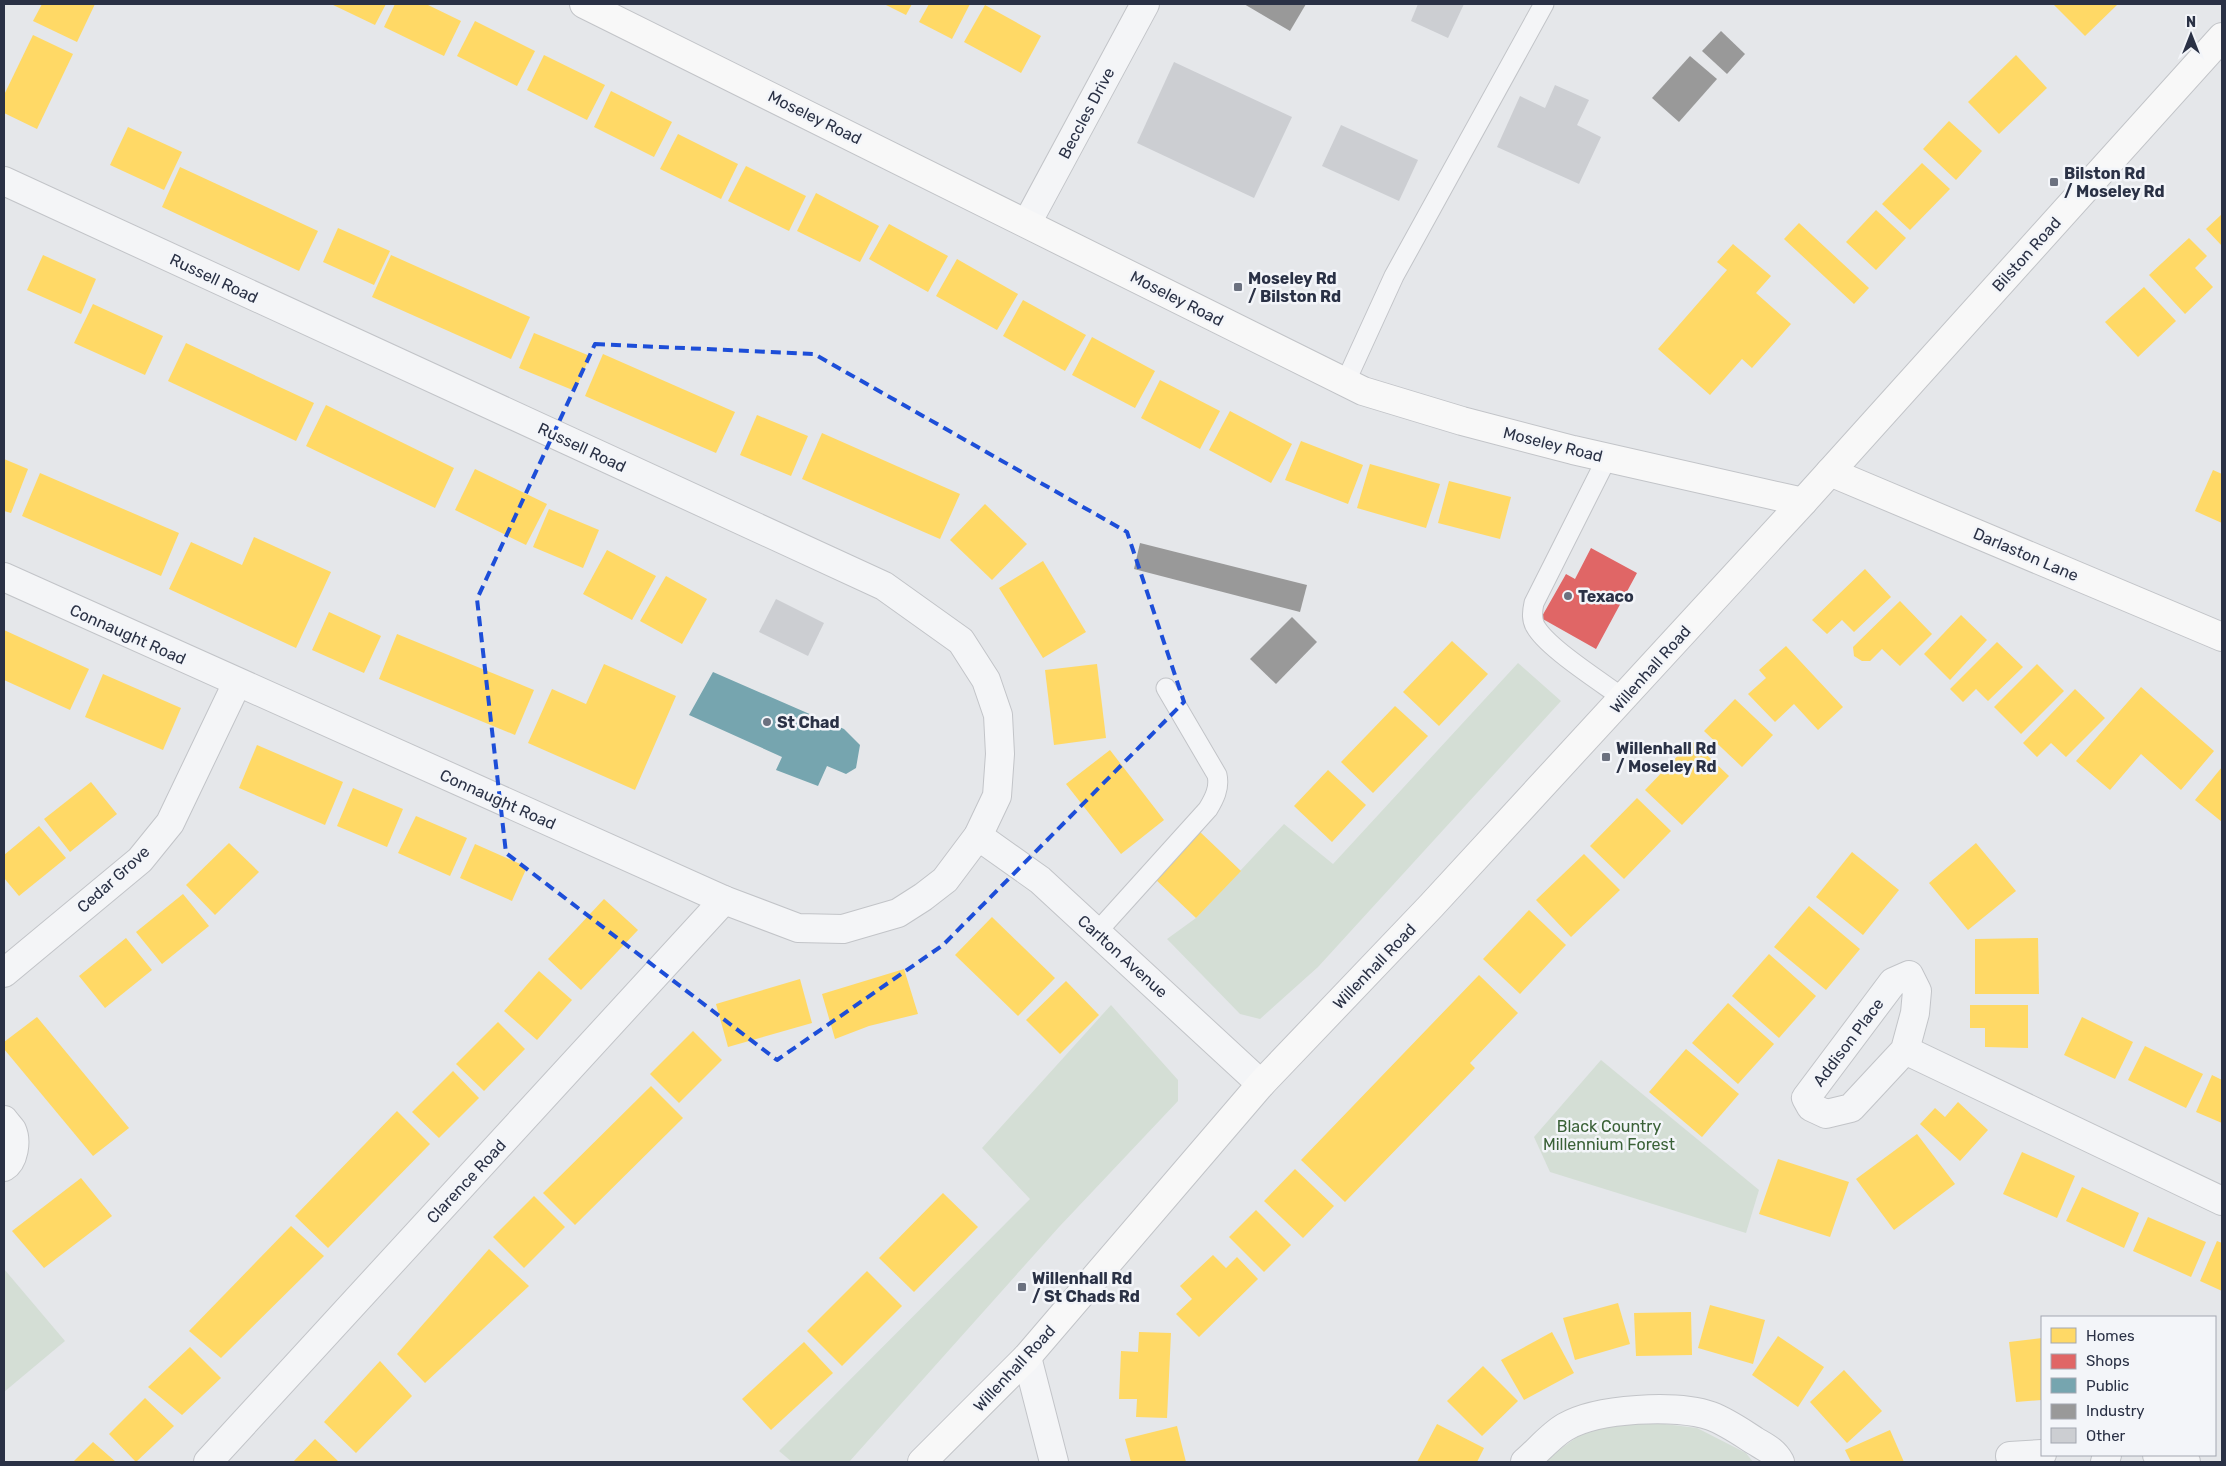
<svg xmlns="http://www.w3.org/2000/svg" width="2226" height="1466" font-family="Rubik,sans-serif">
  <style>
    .green { fill: #d4ded5 }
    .homes { fill: #ffd966 }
    .shops { fill: #e06666 }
    .public { fill: #76a5af }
    .industry { fill: #999 }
    .building { fill: #ccced2 }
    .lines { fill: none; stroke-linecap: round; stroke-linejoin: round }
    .lane-casing { stroke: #c2c4c8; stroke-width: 21 }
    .street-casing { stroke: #c2c4c8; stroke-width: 30 }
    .secondary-casing { stroke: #c2c4c8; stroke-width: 30 }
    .lane { stroke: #f4f5f7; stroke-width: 19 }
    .street { stroke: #f4f5f7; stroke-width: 28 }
    .secondary { stroke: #f8f8f8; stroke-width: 28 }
    .marked { fill: none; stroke: #1d4ed8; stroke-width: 4; stroke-dasharray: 10 6; stroke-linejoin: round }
    .poi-dot { fill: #6b717f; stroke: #f3f5f9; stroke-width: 2 }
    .labels { text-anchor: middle; stroke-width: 5; stroke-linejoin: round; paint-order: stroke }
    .street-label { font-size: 16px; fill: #2a3145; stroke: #f3f5f9 }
    .poi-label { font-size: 16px; font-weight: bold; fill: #2a3145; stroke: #f3f5f9; text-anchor: start }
    .park-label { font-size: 16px; fill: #3a6137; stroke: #f3f5f9 }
  </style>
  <rect width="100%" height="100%" fill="#e5e7ea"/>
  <g class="green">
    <path d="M1518 663 1561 701 1318 967 1260 1019 1240 1014 1167 939 1196 918 1284 824 1333 864Z"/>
    <path d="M1111 1005 1178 1080V1101L1059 1227 849 1462H792L779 1451 1030 1199 982 1148Z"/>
    <path d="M1601 1060 1759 1190 1746 1233 1550 1172 1534 1137Z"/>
    <path d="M4 1269 65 1341 4 1392Z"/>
    <path d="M1624 1419 1697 1428 1746 1453 1753 1462H1542L1580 1435Z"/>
  </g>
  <g class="homes">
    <path d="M42 4H95L77 42 33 21Z"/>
    <path d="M331 4H386L375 25Z"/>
    <path d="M395 4H426L461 21 444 56 384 27Z"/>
    <path d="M884 4H912L906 15Z"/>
    <path d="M929 4H970L952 39 919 22Z"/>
    <path d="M2053 4H2118L2085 36Z"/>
    <path d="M985 5 1041 36 1021 73 964 42Z"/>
    <path d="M475 21 535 51 517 86 457 56Z"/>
    <path d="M33 35 73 54 37 129 4 113V95Z"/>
    <path d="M544 55 605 85 587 120 527 90Z"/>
    <path d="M2016 55 2047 88 1999 134 1968 102Z"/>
    <path d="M611 91 672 122 654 157 594 127Z"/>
    <path d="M1949 121 1982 151 1956 180 1923 149Z"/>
    <path d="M128 127 182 152 164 190 110 165Z"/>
    <path d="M678 134 738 164 721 199 660 169Z"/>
    <path d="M1922 163 1950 189 1910 230 1882 204Z"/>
    <path d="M746 166 806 196 789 231 728 201Z"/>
    <path d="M180 167 318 231 299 271 162 207Z"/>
    <path d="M816 193 879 226 860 262 797 231Z"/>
    <path d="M1876 210 1906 238 1876 270 1846 242Z"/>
    <path d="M2222 214V246L2206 229Z"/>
    <path d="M1799 223 1869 288 1854 304 1784 239Z"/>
    <path d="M889 224 948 256 928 292 869 259Z"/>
    <path d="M338 228 390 251 374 285 323 262Z"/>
    <path d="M2189 238 2207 256 2195 268 2213 287 2185 314 2149 275Z"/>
    <path d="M1733 244 1771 276 1756 293 1791 324 1752 368 1742 359 1710 395 1658 349 1727 270 1717 262Z"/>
    <path d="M43 255 96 279 81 314 27 290Z"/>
    <path d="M391 255 530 317 511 359 372 297Z"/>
    <path d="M957 259 1018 294 997 330 936 296Z"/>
    <path d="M2144 287 2176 321 2138 357 2105 322Z"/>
    <path d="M1023 300 1086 335 1065 371 1003 336Z"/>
    <path d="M93 304 163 336 145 375 74 343Z"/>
    <path d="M534 333 590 356 575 391 519 368Z"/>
    <path d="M1092 337 1155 371 1135 408 1072 375Z"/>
    <path d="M186 343 314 403 296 441 168 381Z"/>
    <path d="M603 354 735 412 716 453 585 396Z"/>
    <path d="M1160 380 1220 411 1200 449 1141 418Z"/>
    <path d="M326 405 454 468 435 508 306 446Z"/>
    <path d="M1230 411 1292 444 1271 483 1209 450Z"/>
    <path d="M757 415 808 436 791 476 740 455Z"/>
    <path d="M822 433 960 494 940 539 802 479Z"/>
    <path d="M1301 441 1363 465 1348 504 1285 480Z"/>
    <path d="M4 459 28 469 11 513 4 511Z"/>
    <path d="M1370 464 1440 484 1426 528 1357 508Z"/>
    <path d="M475 469 547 504 526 545 455 510Z"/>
    <path d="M2213 470 2222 474V523L2195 511Z"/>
    <path d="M40 473 179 533 161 576 22 516Z"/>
    <path d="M1449 481 1511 497 1500 539 1438 523Z"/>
    <path d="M985 504 1027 544 992 580 950 540Z"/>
    <path d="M549 509 599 530 583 568 533 547Z"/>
    <path d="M254 537 331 572 296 648 169 589 191 542 242 565Z"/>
    <path d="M607 550 656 576 632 620 583 594Z"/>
    <path d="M1043 561 1086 632 1043 658 999 588Z"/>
    <path d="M1865 569 1891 597 1854 632 1842 620 1827 634 1812 620Z"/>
    <path d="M666 576 707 599 682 644 640 621Z"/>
    <path d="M1900 601 1932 634 1900 666 1882 649 1870 661H1862L1854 656 1853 647Z"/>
    <path d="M329 612 381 636 364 673 312 650Z"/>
    <path d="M1961 615 1987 640 1950 680 1924 654Z"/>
    <path d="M4 630 89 669 70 710 4 680Z"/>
    <path d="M397 634 534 690 515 735 379 679Z"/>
    <path d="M1452 641 1488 674 1439 726 1403 692Z"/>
    <path d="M1997 642 2023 667 1988 701 1976 689 1963 702 1950 689Z"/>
    <path d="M1786 646 1843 707 1818 730 1794 704 1775 722 1748 694 1766 678 1759 670Z"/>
    <path d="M604 664 676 696 635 790 528 743 552 689 586 704Z"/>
    <path d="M1097 664 1106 738 1054 745 1045 670Z"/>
    <path d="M2037 664 2064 691 2021 734 1994 707Z"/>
    <path d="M103 674 181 708 163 750 85 717Z"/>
    <path d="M2141 687 2214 751 2181 790 2141 754 2110 790 2076 761Z"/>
    <path d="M2075 689 2105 718 2066 757 2051 743 2037 757 2023 743Z"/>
    <path d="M1735 699 1773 735 1742 767 1704 731Z"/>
    <path d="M1395 706 1428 736 1373 793 1341 762Z"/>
    <path d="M1692 741 1729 776 1682 825 1645 790Z"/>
    <path d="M257 745 343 782 325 825 239 788Z"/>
    <path d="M1110 750 1164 820 1121 854 1066 784Z"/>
    <path d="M2222 767V822L2195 800Z"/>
    <path d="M1328 770 1366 805 1332 842 1294 806Z"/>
    <path d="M91 782 117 814 70 852 44 819Z"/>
    <path d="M353 788 403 809 387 847 337 826Z"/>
    <path d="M1637 798 1671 831 1624 879 1590 846Z"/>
    <path d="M416 816 467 838 450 876 398 853Z"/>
    <path d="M39 826 66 858 19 896 4 878V855Z"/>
    <path d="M1198 830 1241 871 1196 918 1153 877Z"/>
    <path d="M229 843 259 872 215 915 186 885Z"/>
    <path d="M1976 843 2016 891 1968 930 1929 883Z"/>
    <path d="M475 844 527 867 512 901 460 878Z"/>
    <path d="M1852 852 1899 890 1863 935 1816 897Z"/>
    <path d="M1584 854 1620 890 1571 937 1536 900Z"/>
    <path d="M183 894 209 926 162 964 136 932Z"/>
    <path d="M604 899 638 930 581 990 548 959Z"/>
    <path d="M1809 906 1860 949 1826 990 1774 947Z"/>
    <path d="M1529 910 1566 945 1520 994 1483 959Z"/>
    <path d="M992 917 1055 978 1018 1016 955 955Z"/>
    <path d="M126 938 152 970 105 1008 79 976Z"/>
    <path d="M2038 938 2039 994H1975V939Z"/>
    <path d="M1769 954 1816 996 1779 1038 1732 996Z"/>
    <path d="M904 969 918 1014 869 1026 835 1039 822 994Z"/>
    <path d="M539 971 572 1000 537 1040 504 1011Z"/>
    <path d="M1479 975 1518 1013 1470 1063 1475 1068 1345 1202 1301 1160Z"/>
    <path d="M800 979 812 1023 728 1047 716 1004Z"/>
    <path d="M1066 981 1099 1015 1060 1054 1026 1020Z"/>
    <path d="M1728 1003 1774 1044 1738 1084 1692 1043Z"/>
    <path d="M1970 1005H2028V1048L1985 1047V1028H1970Z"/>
    <path d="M37 1017 129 1128 93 1156 4 1049V1042Z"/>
    <path d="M2082 1017 2133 1042 2115 1079 2064 1055Z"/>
    <path d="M498 1022 525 1049 484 1091 456 1064Z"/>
    <path d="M693 1031 722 1060 679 1103 650 1074Z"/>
    <path d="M2145 1046 2203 1074 2186 1108 2128 1080Z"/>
    <path d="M1686 1049 1739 1094 1702 1137 1649 1092Z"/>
    <path d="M453 1071 479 1098 439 1138 412 1112Z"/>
    <path d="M2212 1075 2222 1080V1123L2196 1112Z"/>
    <path d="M651 1086 683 1118 575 1225 543 1193Z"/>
    <path d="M1958 1102 1988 1130 1960 1161 1920 1124 1935 1108 1945 1117Z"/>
    <path d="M397 1111 430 1144 328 1248 295 1216Z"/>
    <path d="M1917 1134 1955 1184 1894 1230 1856 1179Z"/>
    <path d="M2022 1152 2075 1176 2057 1218 2003 1194Z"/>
    <path d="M1778 1159 1849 1182 1830 1237 1759 1214Z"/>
    <path d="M1295 1169 1334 1206 1303 1238 1264 1201Z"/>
    <path d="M81 1178 112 1216 44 1268 12 1231Z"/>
    <path d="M2082 1187 2139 1213 2124 1248 2066 1221Z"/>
    <path d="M943 1193 978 1227 914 1292 879 1258Z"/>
    <path d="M534 1196 565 1227 524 1268 493 1237Z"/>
    <path d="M1256 1210 1291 1245 1264 1272 1229 1237Z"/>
    <path d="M2148 1217 2206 1242 2191 1277 2133 1251Z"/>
    <path d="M291 1226 324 1256 221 1358 189 1331Z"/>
    <path d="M2217 1241 2222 1243V1291L2200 1281Z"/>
    <path d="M489 1249 529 1286 425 1383 397 1354Z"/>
    <path d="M1213 1255 1226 1268 1237 1257 1258 1279 1199 1337 1176 1314 1192 1299 1180 1286Z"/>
    <path d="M867 1271 902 1306 842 1366 807 1331Z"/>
    <path d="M1618 1303 1630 1344 1575 1360 1563 1318Z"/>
    <path d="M1710 1305 1765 1320 1753 1364 1698 1348Z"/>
    <path d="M1691 1312 1692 1355 1636 1356 1634 1313Z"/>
    <path d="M1139 1332 1171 1333 1167 1418 1136 1417 1137 1399H1119L1121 1351 1138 1352Z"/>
    <path d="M1552 1332 1574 1373 1524 1400 1501 1360Z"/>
    <path d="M1778 1336 1824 1367 1798 1407 1752 1375Z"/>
    <path d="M2042 1338V1400L2016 1402 2009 1342Z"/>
    <path d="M804 1342 833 1373 771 1430 742 1399Z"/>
    <path d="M190 1347 221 1378 182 1415 148 1387Z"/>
    <path d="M380 1361 412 1396 356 1453 324 1422Z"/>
    <path d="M1483 1366 1518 1401 1482 1436 1447 1401Z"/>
    <path d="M1844 1370 1882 1411 1847 1443 1810 1402Z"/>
    <path d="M145 1398 174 1426 136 1462 109 1434Z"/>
    <path d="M1437 1424 1484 1448 1477 1462H1417Z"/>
    <path d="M1177 1426 1186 1462H1131L1125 1439Z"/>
    <path d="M1890 1430 1904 1462H1851L1845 1450Z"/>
    <path d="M315 1439 339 1462H293Z"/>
    <path d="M93 1442 116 1462H73Z"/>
  </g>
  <path class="shops" d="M1591 548 1637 573 1596 649 1541 618 1566 574 1575 579Z"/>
  <path class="public" d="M713 672 844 729 860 745 856 768 846 774 827 766 818 786 776 770 782 757 689 715Z"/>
  <g class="industry">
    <path d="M1244 4H1306L1290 31Z"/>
    <path d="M1721 31 1745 54 1727 74 1702 51Z"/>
    <path d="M1690 56 1717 79 1679 122 1652 98Z"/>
    <path d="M1140 543 1307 585 1300 612 1134 569Z"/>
    <path d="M1292 617 1317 642 1276 684 1250 659Z"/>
  </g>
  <g class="building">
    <path d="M1418 4H1464L1448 38 1411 21Z"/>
    <path d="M1174 62 1292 117 1254 198 1137 143Z"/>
    <path d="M1555 85 1589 100 1577 125 1601 137 1579 184 1497 147 1520 96 1545 108Z"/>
    <path d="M1341 125 1418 160 1399 201 1322 166Z"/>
    <path d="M776 599 824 623 808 656 759 632Z"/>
  </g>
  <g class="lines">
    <defs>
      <g id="lane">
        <path d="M1345 383 1394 276 1544 4"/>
        <path d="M1607 458 1534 603C1532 612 1531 621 1537 629 1551 650 1601 682 1623 698"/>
        <path d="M1097 932 1208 809C1214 799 1220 788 1217 775L1166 688"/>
      </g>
      <g id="street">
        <path d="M4 181 884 586 961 641 986 680 998 715 1000 754 997 796 978 836 945 880 923 897 898 913 843 929 798 928 724 900 4 577"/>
        <path d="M1027 223 1145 4"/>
        <path d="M978 836 1040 880 1261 1084"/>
        <path d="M4 973 140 860 170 823 237 683"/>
        <path d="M1909 975 1917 991 1915 1013 1905 1050 1851 1108 1826 1114 1811 1107 1806 1098 1893 982Z"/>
        <path d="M1905 1050 2222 1201"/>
        <path d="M4 1120C6 1123 10 1127 12 1130 17 1141 14 1161 4 1167"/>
        <path d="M1027 1357 1054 1462"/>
        <path d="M2157 1455 2186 1462"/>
        <path d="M2010 1456 2042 1454"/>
        <path d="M208 1462 724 900"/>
        <path d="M1525 1462C1538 1451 1551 1435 1565 1427 1597 1408 1677 1404 1711 1416 1727 1422 1741 1432 1755 1441 1765 1447 1774 1451 1780 1462"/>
        <path d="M2105 1462 2107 1455"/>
      </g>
      <g id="secondary">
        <path d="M584 4 1363 391 1462 421 1573 450 1803 502"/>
        <path d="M1830 472 2222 637"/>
        <path d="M922 1462 1027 1357 1261 1084 1431 906 1803 502 2222 37"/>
      </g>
    </defs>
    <use href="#lane" class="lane-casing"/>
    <use href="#street" class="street-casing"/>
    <use href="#secondary" class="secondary-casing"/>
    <use href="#lane" class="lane"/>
    <use href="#street" class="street"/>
    <use href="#secondary" class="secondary"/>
  </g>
  <path class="marked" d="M595 344 814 354 1127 532 1184 702 943 945 777 1060 506 853 477 599Z"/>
  <g class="poi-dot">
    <rect x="2049" y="177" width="10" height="10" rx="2.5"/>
    <rect x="1233" y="282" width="10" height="10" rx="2.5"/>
    <circle cx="1568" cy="596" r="5"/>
    <circle cx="767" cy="722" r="5"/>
    <rect x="1601" y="752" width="10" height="10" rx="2.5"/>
    <rect x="1017" y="1282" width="10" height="10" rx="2.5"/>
  </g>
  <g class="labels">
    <g class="street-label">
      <text transform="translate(1086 113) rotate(-62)" y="6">Beccles Drive</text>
      <text transform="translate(815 117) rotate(26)" y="6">Moseley Road</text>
      <text transform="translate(2026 254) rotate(-48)" y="6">Bilston Road</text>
      <text transform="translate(214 278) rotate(25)" y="6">Russell Road</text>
      <text transform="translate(1177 298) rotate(27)" y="6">Moseley Road</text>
      <text transform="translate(1553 444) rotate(14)" y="6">Moseley Road</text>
      <text transform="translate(582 447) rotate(25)" y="6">Russell Road</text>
      <text transform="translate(2026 554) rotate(23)" y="6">Darlaston Lane</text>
      <text transform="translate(128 634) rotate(24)" y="6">Connaught Road</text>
      <text transform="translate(1650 669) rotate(-48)" y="6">Willenhall Road</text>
      <text transform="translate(498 799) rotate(24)" y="6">Connaught Road</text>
      <text transform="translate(113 879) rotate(-42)" y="6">Cedar Grove</text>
      <text transform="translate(1123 956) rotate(42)" y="6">Carlton Avenue</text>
      <text transform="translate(1374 966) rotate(-46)" y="6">Willenhall Road</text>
      <text transform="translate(1848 1042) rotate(-53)" y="6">Addison Place</text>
      <text transform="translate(466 1181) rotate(-47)" y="6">Clarence Road</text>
      <text transform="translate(1014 1368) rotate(-47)" y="6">Willenhall Road</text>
    </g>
    <g class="poi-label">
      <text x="2064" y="179">Bilston Rd<tspan x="2064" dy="18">/ Moseley Rd</tspan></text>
      <text x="1248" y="284">Moseley Rd<tspan x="1248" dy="18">/ Bilston Rd</tspan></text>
      <text x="1578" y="602">Texaco</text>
      <text x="777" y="728">St Chad</text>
      <text x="1616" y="754">Willenhall Rd<tspan x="1616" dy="18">/ Moseley Rd</tspan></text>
      <text x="1032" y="1284">Willenhall Rd<tspan x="1032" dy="18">/ St Chads Rd</tspan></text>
    </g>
    <g class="park-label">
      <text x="1609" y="1132">Black Country<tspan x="1609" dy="18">Millennium Forest</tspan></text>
    </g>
  </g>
  <rect width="2226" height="1466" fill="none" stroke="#2a3145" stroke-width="10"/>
  <rect x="2041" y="1316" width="175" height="140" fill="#f3f5f9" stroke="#a3a7b1"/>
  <rect x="2051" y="1328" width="25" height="15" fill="#ffd966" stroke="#a3a7b1"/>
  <text x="2086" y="1341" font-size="15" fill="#2a3145">Homes</text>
  <rect x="2051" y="1354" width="25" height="15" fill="#e06666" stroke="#a3a7b1"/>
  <text x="2086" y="1366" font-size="15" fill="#2a3145">Shops</text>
  <rect x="2051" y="1378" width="25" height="15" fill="#76a5af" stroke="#a3a7b1"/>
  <text x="2086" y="1391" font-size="15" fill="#2a3145">Public</text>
  <rect x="2051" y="1404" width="25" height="15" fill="#999999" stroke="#a3a7b1"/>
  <text x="2086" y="1416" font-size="15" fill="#2a3145">Industry</text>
  <rect x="2051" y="1428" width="25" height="15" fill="#ccced2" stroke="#a3a7b1"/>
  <text x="2086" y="1441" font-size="15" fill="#2a3145">Other</text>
  <g transform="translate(2191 35)" stroke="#f3f5f9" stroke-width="4" paint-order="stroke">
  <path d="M0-4L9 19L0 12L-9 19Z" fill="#2a3145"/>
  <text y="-8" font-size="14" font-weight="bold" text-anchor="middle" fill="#2a3145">N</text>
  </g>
</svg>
